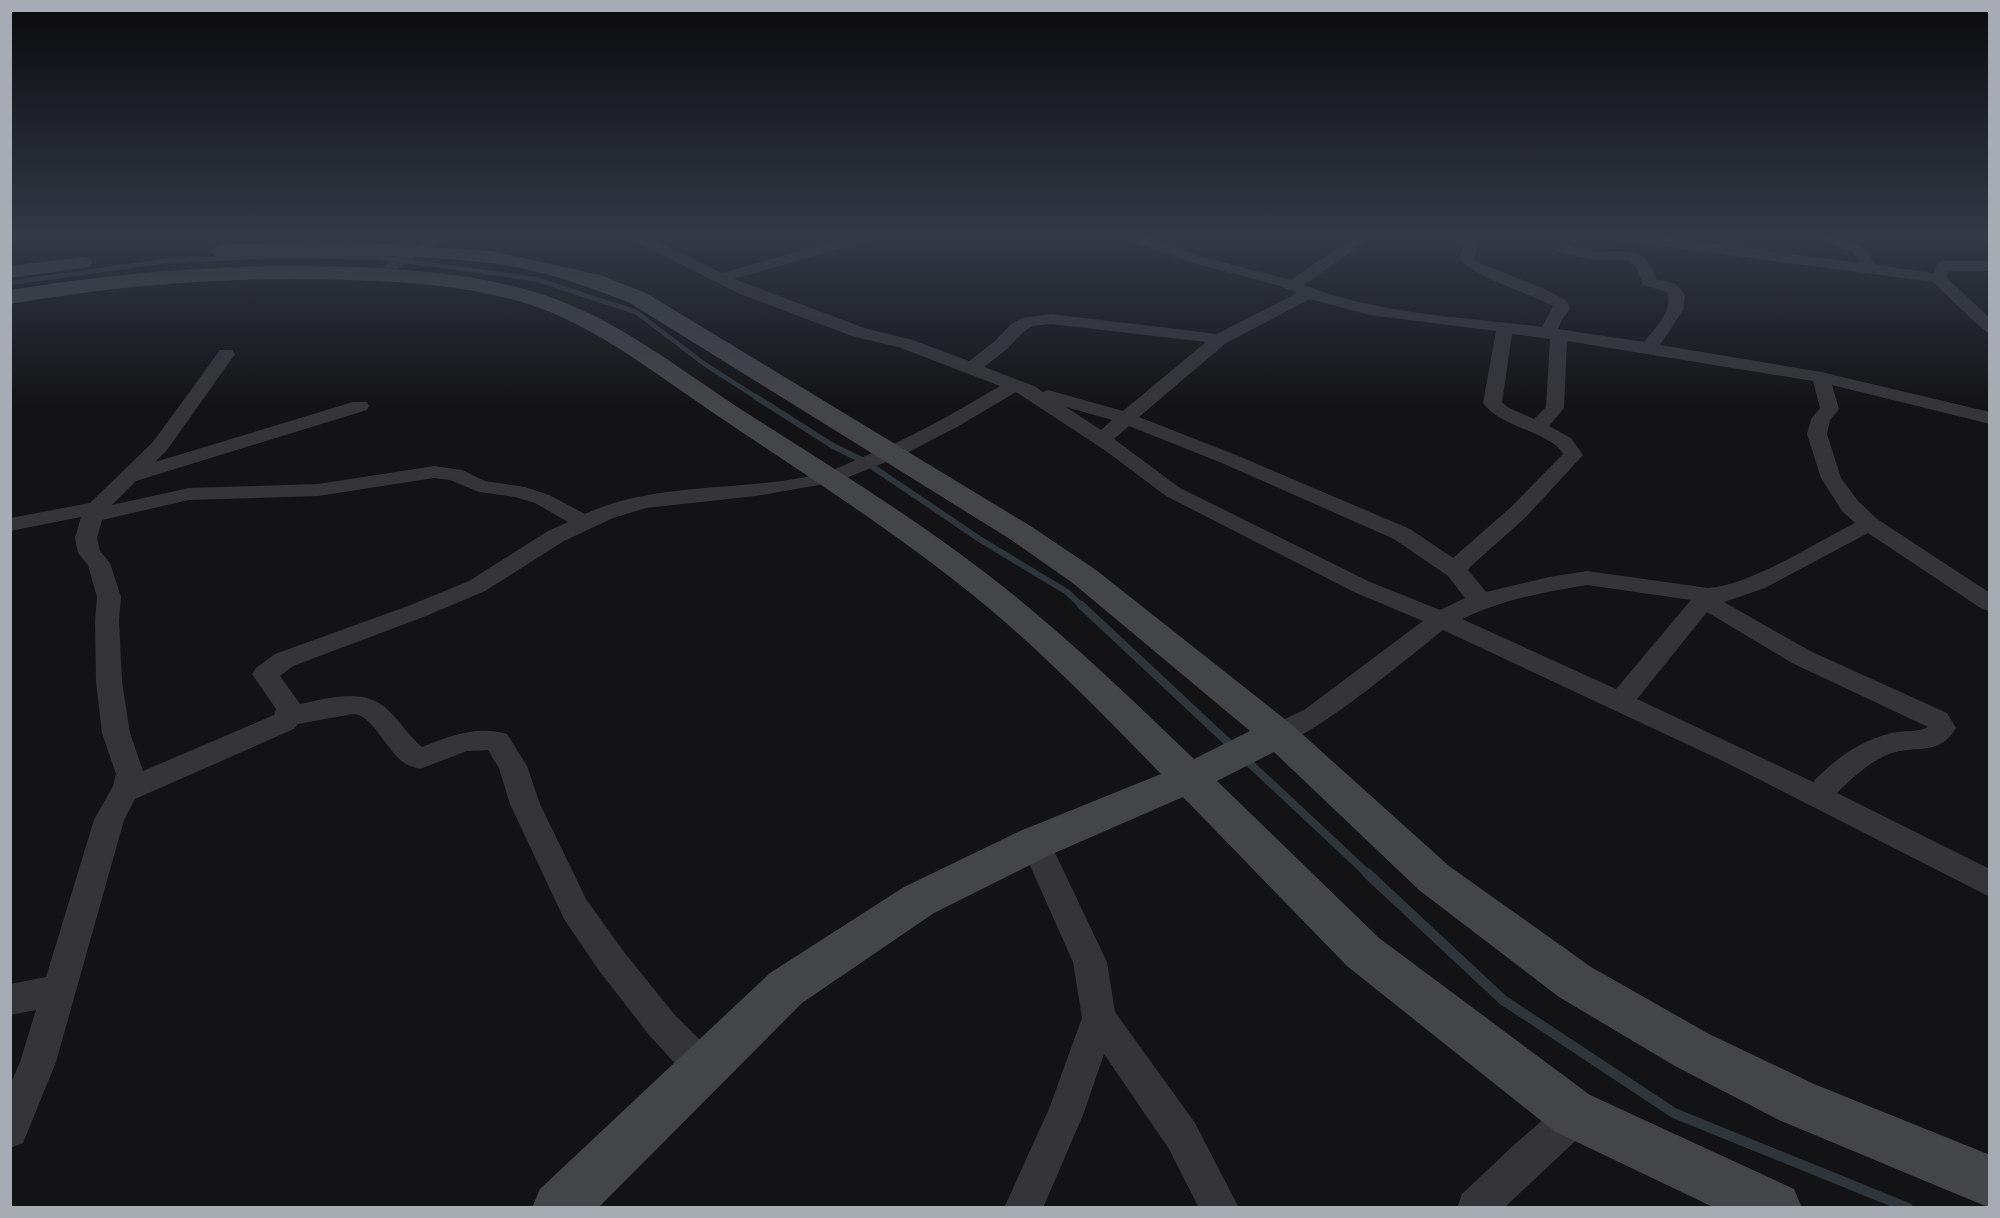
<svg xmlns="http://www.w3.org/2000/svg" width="2000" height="1218" font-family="'Open Sans',sans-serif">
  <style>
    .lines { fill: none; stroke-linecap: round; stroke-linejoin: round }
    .stream-far3 { stroke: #2e363c; stroke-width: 4.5 }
    .stream-far2 { stroke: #2e363c; stroke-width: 6 }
    .stream-far1 { stroke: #2e363c; stroke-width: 8 }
    .stream { stroke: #2e363c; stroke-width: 10 }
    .street { fill: #353539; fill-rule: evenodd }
    .secondary { fill: #434549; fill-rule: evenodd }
  </style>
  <rect width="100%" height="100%" fill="#131315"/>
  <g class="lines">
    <path class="stream-far3" d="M10 283 166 261 273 256 376 257 535 279 636 312 703 363 759 399"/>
    <path class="stream-far2" d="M756 397 833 446 864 461 981 540 1067 592 1082 606"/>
    <g class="stream-far1">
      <path d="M1081 605 1234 748"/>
      <path d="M1244 758 1368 874"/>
    </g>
    <path class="stream" d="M1367 873 1503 1000 1674 1113 1908 1208"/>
    <g class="street">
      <path d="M434 236H453L418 255 386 277H376L373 274 408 249Z"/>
      <path d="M625 236H644L722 273 853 236H873L871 240 734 279 864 328 913 340 969 361 995 341 1010 325 1022 318 1051 314 1217 334 1297 293 1277 285 1189 262 1124 239 1122 236H1144L1199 256 1291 280 1355 236H1372L1304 285C1377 314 1463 317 1542 327L1553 306C1529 293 1473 277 1459 258L1463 247 1451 236H1468L1478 246 1474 258 1477 262 1547 290 1567 301 1570 309 1563 318 1558 329 1644 342C1655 329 1674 310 1667 292L1643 285 1636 266 1628 260H1593L1555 251 1553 248 1560 244C1571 246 1582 250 1593 251 1622 254 1646 242 1656 279L1676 284 1685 295 1683 310 1660 345 1821 372 1990 412V424L1832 385 1839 409 1830 420 1827 434 1841 478 1858 501 1877 519 1990 593V611L1982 609 1868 533 1765 588 1724 602 1810 651 1947 713 1956 728C1938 758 1915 744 1889 754 1869 762 1852 778 1837 793L1990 869V897L1725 762 1443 630C1416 651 1305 745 1277 744 1274 744 1271 742 1268 741L1264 734 1268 727 1304 710 1423 621 1354 592 1166 496 1106 451 1016 392 957 427 899 457 836 482 756 496 646 508 613 518 564 541 485 591 426 616 293 666 280 676 300 704C330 698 366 686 390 712 401 723 410 737 422 747 450 736 476 725 507 734L527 766 540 804 586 899 624 952 674 1014 716 1056 721 1068 716 1080 703 1085 690 1080 650 1036 600 972 564 919 510 804 499 768 488 750 467 751 420 769C414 767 408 766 403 762 387 751 372 714 353 714L298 724 294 729 135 799 124 820 56 1062 23 1143 10 1148V1085L20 1062 36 1010 10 1015V984L46 977 94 820 113 786 116 774 102 733 96 682 95 620 97 597 88 565 78 553 75 538 81 517 10 531V518L90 503 153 442 220 350H232L235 354 167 450 155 462 353 402H367L369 406 367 410 136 481 112 505 189 488 318 484 434 466 462 470 485 481 525 487 549 495 585 514C659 480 746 493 824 473 835 470 847 464 858 459 908 440 954 413 1000 386L901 348 852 336 740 294ZM1310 299 1370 315 1496 331 1483 403C1499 427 1553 433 1563 454L1511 507 1453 558 1410 529 1236 455 1139 417 1226 343ZM1051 324 1206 342 1123 411 1048 390 1043 392 1034 386 984 367 1007 349 1022 333 1032 326ZM1512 334 1550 339 1546 407 1534 419 1507 407 1502 402ZM1567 341 1813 381 1820 408 1811 419 1807 434 1821 478 1842 511 1855 523C1815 543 1751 585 1708 588L1587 571 1549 577 1486 592 1468 570 1470 567 1527 516 1583 455 1571 438 1549 426 1564 408ZM1066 407 1112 420 1101 430ZM1129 426 1222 463 1394 539 1448 576 1465 598 1440 610 1370 582 1180 488 1114 439ZM434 478 450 480 479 492 515 497 535 503 568 522 548 531 469 581 408 606 275 654 256 668 252 674 276 709 274 715 143 771 130 733 122 682 119 620 121 597 110 563 100 551 97 538 102 520 189 500 318 496ZM1587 585 1691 600 1616 689 1462 619C1501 600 1544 592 1587 585ZM1707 612 1792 663 1928 727C1917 733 1903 730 1891 733 1860 741 1836 758 1813 782L1637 699Z"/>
      <path d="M1608 236H1655L1860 263 1852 252 1818 236C1849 236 1858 241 1877 265L1933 273 1938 263 1943 261H1990V271H1949L1946 277 1990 318V334C1985 333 1942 290 1933 282L1615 240Z"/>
      <path d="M1035 831 1046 834 1107 962 1115 1012 1195 1123 1239 1208H1199L1169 1149 1104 1054 1083 1115 1043 1208H1004L1049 1109 1082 1018 1073 962 1020 843 1024 834Z"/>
      <path d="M1576 1097 1589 1102 1594 1115 1589 1128 1504 1208H1457L1462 1194 1515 1144 1563 1102Z"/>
    </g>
    <g class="secondary">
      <path d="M336 241 491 251 600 275 646 293 1032 527 1096 570 1291 724 1449 866 1591 967 1709 1034 1814 1084 1990 1155V1208L1779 1120 1675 1066 1559 997 1419 890 1274 752 1217 781 1379 938 1590 1095 1794 1189 1802 1208H1715L1554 1131 1347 966 1183 797 1050 855 934 913 802 1003 598 1208H532L540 1189 770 973 904 887 1020 831 1161 774C1096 707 1032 641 959 584 883 524 801 472 721 418 658 376 595 324 522 302 467 286 409 282 352 280 237 276 124 284 10 304V290C122 272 233 263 346 267 411 269 476 274 538 293 613 316 678 368 742 410 823 462 906 512 983 571 1058 628 1125 693 1194 759L1250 731 1074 584 1010 539 630 303C585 285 539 269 490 263 401 253 311 254 221 257L214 255 211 251 214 247 221 245Z"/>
      <path d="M83 257 90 259 93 263 90 267 10 278V266Z"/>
    </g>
  </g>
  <linearGradient id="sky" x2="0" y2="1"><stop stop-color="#0a0a0c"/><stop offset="0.58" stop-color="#333946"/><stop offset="1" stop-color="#333946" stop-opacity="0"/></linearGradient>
  <rect width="2000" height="407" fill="url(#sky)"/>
  <rect width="2000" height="1218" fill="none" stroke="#a6abb4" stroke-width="24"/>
</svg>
